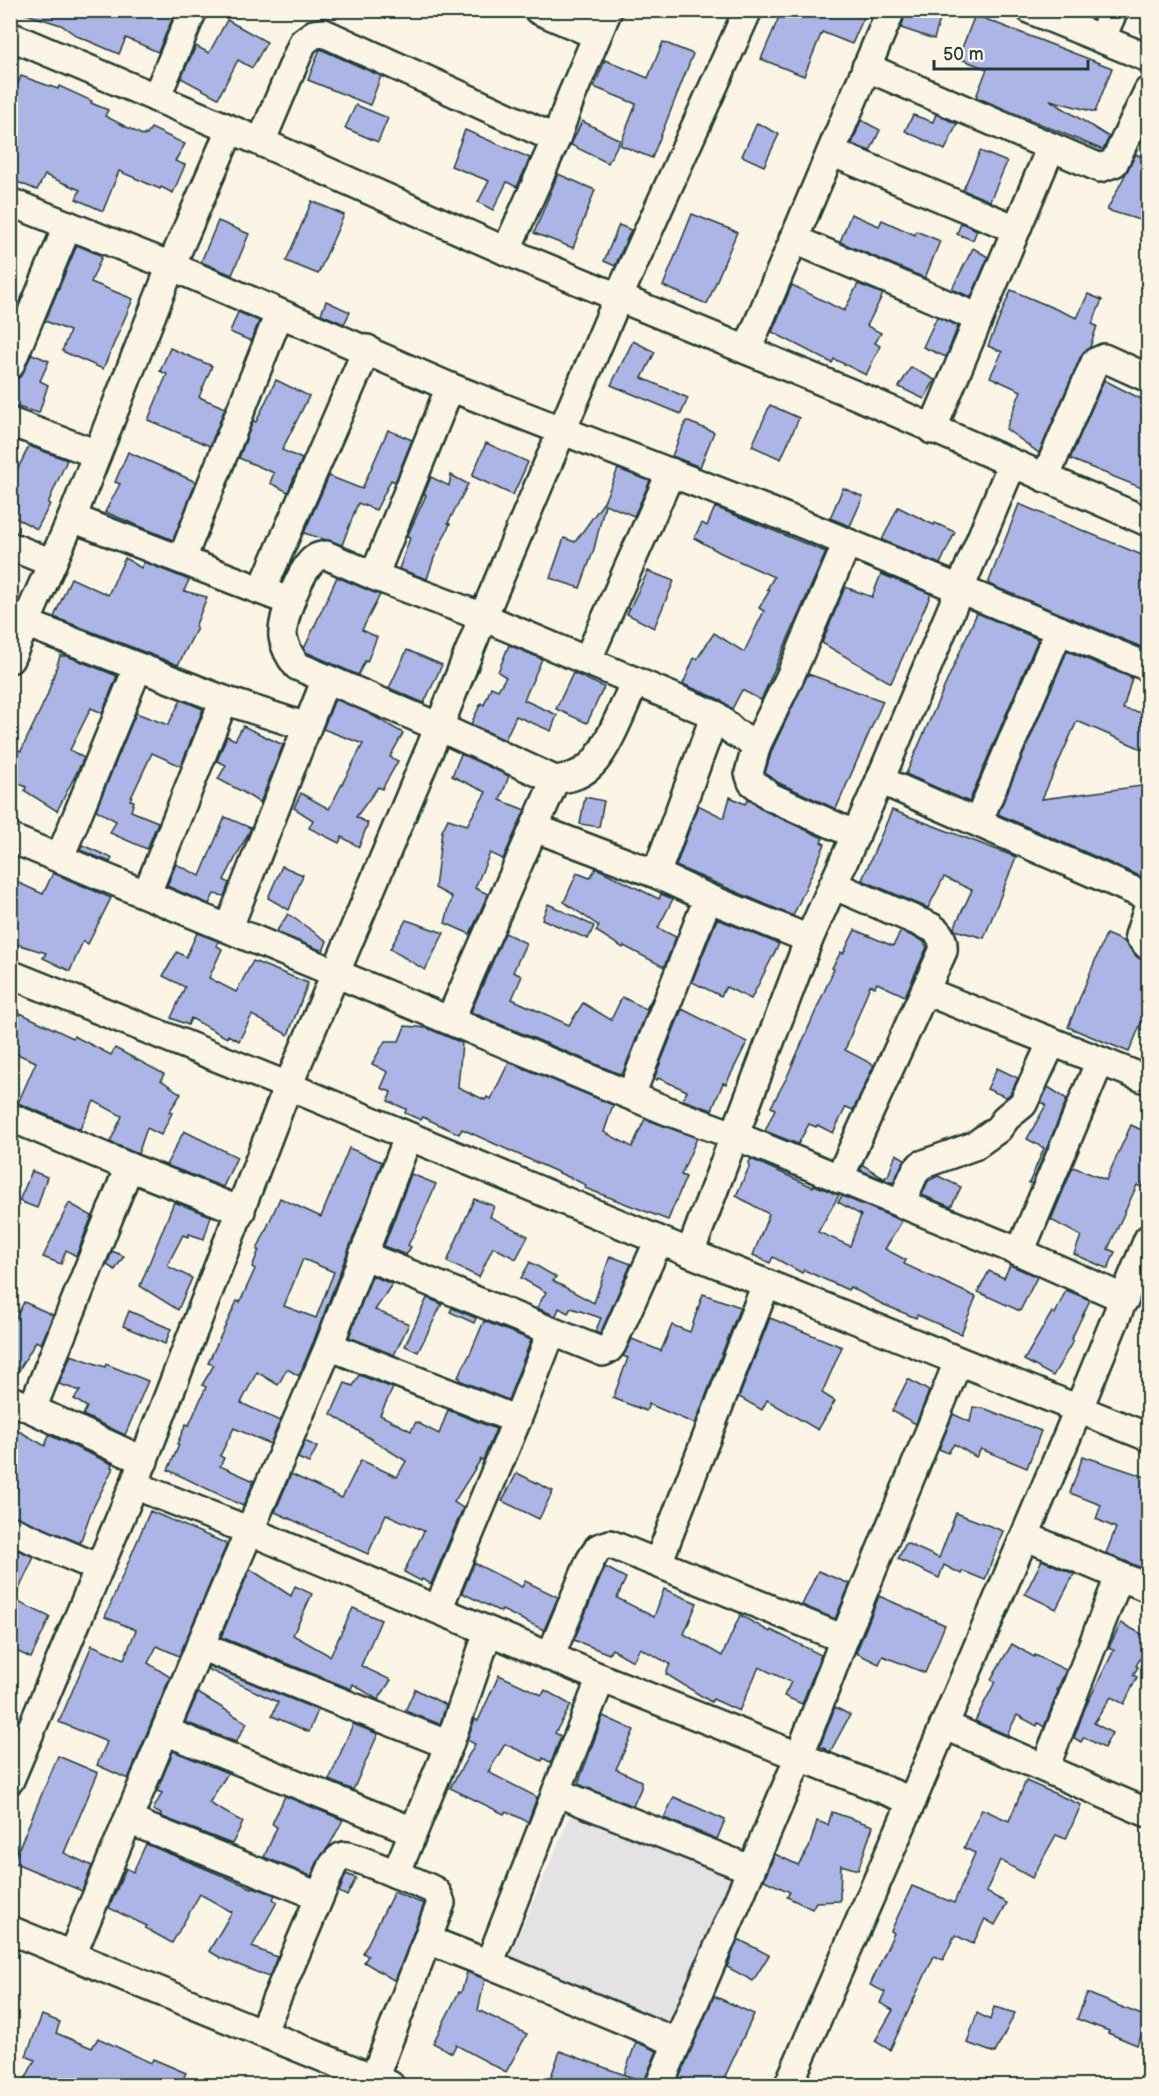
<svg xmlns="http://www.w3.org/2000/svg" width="1159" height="2096" font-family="'Balsamiq Sans',sans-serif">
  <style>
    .built { fill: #e4e2e5 }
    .building { fill: #adb5e6; stroke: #1f3d34; stroke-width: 1.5; fill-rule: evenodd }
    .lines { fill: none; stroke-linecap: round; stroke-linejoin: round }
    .minor-casing { stroke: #1f3d34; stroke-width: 32 }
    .minor { stroke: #fcf5e5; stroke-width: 27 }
  </style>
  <rect width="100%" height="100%" fill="#fcf5e5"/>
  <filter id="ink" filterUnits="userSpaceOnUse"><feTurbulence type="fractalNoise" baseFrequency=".0167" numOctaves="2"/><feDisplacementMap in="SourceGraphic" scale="12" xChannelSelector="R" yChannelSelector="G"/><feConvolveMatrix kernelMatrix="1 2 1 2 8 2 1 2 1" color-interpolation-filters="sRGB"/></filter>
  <g filter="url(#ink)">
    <path class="built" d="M572 1812 741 1879 677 2034 505 1967Z"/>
    <g class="building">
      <path d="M27 10H176L158 52 126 38 119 54 77 36 61 25 26 14Z"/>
      <path d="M782 10H867L852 44 822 32 804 76 761 59Z"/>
      <path d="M907 10H943L934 39 901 28Z"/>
      <path d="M975 15 1112 68 1095 112 1050 100 1109 137 1103 150 976 97 987 69 958 58Z"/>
      <path d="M227 20 267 42 252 68 238 60 218 98 181 78 196 46 209 53Z"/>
      <path d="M663 42 693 54 652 158 620 145 636 104 594 87 605 60 648 78Z"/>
      <path d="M320 49 381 76 370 105 308 80Z"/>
      <path d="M21 76 58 89 59 86 92 101 91 103 108 110 105 116 144 136 145 134 147 135 151 128 185 144 175 161 185 165 173 193 161 187 160 189 119 171 103 211 76 199 80 190 45 175 37 190 10 179V103Z"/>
      <path d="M356 105 388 118 378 142 345 128Z"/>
      <path d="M936 114 957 124 945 150 905 131 913 115 933 122Z"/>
      <path d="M861 120 880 130 870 151 852 144Z"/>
      <path d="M582 121 620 140 608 163 571 145Z"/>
      <path d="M757 123 779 134 764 166 742 156Z"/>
      <path d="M465 130 530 158 517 187 507 182 493 210 478 202 489 181 451 166Z"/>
      <path d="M980 151 1007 162 990 201 963 190Z"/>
      <path d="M1136 154 1149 161V223L1107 210Z"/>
      <path d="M558 174 595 190 573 248 534 233Z"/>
      <path d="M312 201 344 215 318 274 286 261Z"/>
      <path d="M692 214 737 232 707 304 663 286Z"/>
      <path d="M851 214 879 226 882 220 915 235 916 231 940 241 925 278 840 242Z"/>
      <path d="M218 221 249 234 232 275 201 262Z"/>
      <path d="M961 223 977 230 973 240 957 234Z"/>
      <path d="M619 225 631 230 615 266 604 261Z"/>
      <path d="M77 245 102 256 91 282 133 299 103 369 62 351 70 331 45 321Z"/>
      <path d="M973 248 988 257 971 297 952 289Z"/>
      <path d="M858 284 883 294 867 326 881 333 875 343 880 346 866 375 834 359 832 363 772 332 792 285 844 311Z"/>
      <path d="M1011 290 1077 318 1088 294 1102 300 1092 324 1097 326 1090 347 1081 356 1039 453 1006 429 1021 391 990 377 1002 352 988 346Z"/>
      <path d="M326 301 350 312 344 324 321 314Z"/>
      <path d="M238 312 259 321 251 341 230 332Z"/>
      <path d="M937 317 958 326 946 357 923 347Z"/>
      <path d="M633 341 655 352 642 378 688 398 681 414 611 385Z"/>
      <path d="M170 348 212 366 199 397 225 408 210 446 148 420 167 374 160 371Z"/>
      <path d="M32 354 49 361 40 381 48 385 39 413 10 405V380L20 377Z"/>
      <path d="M911 367 935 380 924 399 899 387Z"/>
      <path d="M276 380 309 396 282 450 302 459 288 492 270 483 274 473 239 458 253 421 256 422Z"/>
      <path d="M1104 380 1149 403V491L1070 459Z"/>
      <path d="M770 405 799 418 781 459 752 446Z"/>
      <path d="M686 421 714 432 700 467 672 456Z"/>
      <path d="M388 430 412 440 395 482 391 480 376 510 358 503 342 545 304 533 329 476 362 489Z"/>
      <path d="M486 443 528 462 513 495 472 476Z"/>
      <path d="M29 446 67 460 48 503 50 504 37 529 10 515V485Z"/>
      <path d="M128 452 196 482 173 540 105 512 120 484 115 482Z"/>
      <path d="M618 469 650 481 634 516 605 504 594 549 580 588 550 578 564 538 575 542 604 502Z"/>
      <path d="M451 475 468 484 448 523 450 524 434 558 427 579 399 569 410 538 407 537 426 495 424 494 431 477 449 486Z"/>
      <path d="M843 488 863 497 850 526 830 518Z"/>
      <path d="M1019 504 1149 558V650L988 584Z"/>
      <path d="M715 507 826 552 761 700 742 690 732 709 721 700 683 684 694 658 697 659 714 633 744 652 764 611 759 608 770 590 767 589 774 577 721 553 694 538 702 523 707 526Z"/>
      <path d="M898 507 934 525 935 523 955 532 940 564 882 540Z"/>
      <path d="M125 558 141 568 144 562 189 580 184 591 207 597 195 627 197 628 178 665 54 617 71 578 108 595Z"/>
      <path d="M648 571 674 581 654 628 627 614Z"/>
      <path d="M881 574 931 594 891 683 822 643 845 587 872 597Z"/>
      <path d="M337 577 380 595 362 630 377 637 367 662 365 661 358 675 306 652 304 649Z"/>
      <path d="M977 613 1038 639 969 802 906 774Z"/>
      <path d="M509 645 542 659 524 700 557 715 551 731 516 716 505 740 471 724 481 703 484 705 491 687 498 690 506 677 498 672Z"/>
      <path d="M407 650 442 665 424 703 389 688Z"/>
      <path d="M1067 651 1132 678 1123 709 1149 714V752L1077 721 1042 799 1149 785V880L998 814Z"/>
      <path d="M60 656H67L117 676 102 713 91 708 70 750 84 758 57 811 25 791 26 787 10 779V746L21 751 47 696Z"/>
      <path d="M573 673 604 687 587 723 556 709Z"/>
      <path d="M808 674 883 701 836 809 779 783 765 773 772 750Z"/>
      <path d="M335 699 368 713 403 733 390 757 398 761 382 789 378 787 356 817 368 823 359 847 342 837 339 843 309 828 313 820 294 808 301 793 329 809 363 744 323 729Z"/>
      <path d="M181 700 203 709 181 766 152 753 130 800 134 801 131 811 158 822 147 849 110 833 116 821 96 810 136 713 168 725Z"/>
      <path d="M243 726 283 745 260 803 243 792 218 779 226 765 217 761 227 736 235 740Z"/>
      <path d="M461 754 509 776 500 800 525 810 503 859 490 853 475 888 488 894 470 934 445 923 452 897 435 888 442 831 448 819 467 825 486 792 452 776Z"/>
      <path d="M585 797 604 801 599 827 580 824Z"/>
      <path d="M730 797 745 804 748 799 765 811 823 838 821 842 825 844 793 916 676 866 698 805 724 818Z"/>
      <path d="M892 810 1016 857 984 938 955 930 954 928 972 890 944 877 928 908 862 880Z"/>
      <path d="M225 817 251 828 224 880 229 883 224 896 214 894 209 904 167 886 176 864 200 876Z"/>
      <path d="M82 845 112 858 110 862 80 850Z"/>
      <path d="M282 866 303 875 289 910 268 898Z"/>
      <path d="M596 868 659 899 661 894 673 899 658 928 676 937 664 967 624 946 623 948 596 931 599 926 564 902 577 873 590 878Z"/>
      <path d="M53 873 111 898 88 944 83 941 70 971 43 958 46 953 10 942V879L43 894Z"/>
      <path d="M548 904 594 926 588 939 542 919Z"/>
      <path d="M288 914 327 941 323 951 276 932Z"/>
      <path d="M717 919 779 944 751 999 726 987 721 996 692 982Z"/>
      <path d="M406 920 444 933 425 970 390 949Z"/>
      <path d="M855 930 893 946 901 931 923 941 927 947 905 996 877 983 875 987 870 985 845 1050 874 1065 853 1110 846 1107 833 1133 817 1125 816 1127 809 1124 798 1144 765 1131 775 1109 771 1107 787 1077 834 969 832 968 841 952 843 954Z"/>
      <path d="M197 933 218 941 217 946 222 949 209 978 236 992 253 961 308 983 288 1035 252 1015 239 1041 228 1035 227 1038 191 1018 188 1025 171 1018 185 987 163 976 177 952 186 957Z"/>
      <path d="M505 933 526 943 513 972 522 976 512 999 569 1025 583 1003 611 1020 622 997 646 1009 653 996 622 1075 471 1012Z"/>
      <path d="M1106 934 1125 942 1137 957 1149 961V1004L1129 1052 1068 1027Z"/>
      <path d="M682 1009 747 1042 726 1084 723 1083 712 1110 683 1100 687 1091 658 1078 657 1080 654 1079Z"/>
      <path d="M20 1013 73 1038 74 1036 111 1055 115 1048 164 1074 161 1080 181 1094 169 1112 172 1113 161 1135 147 1128 138 1154 110 1142 122 1116 94 1101 80 1129 18 1103 36 1062 10 1051V1035Z"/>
      <path d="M405 1026 427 1028 462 1043 458 1087 485 1100 487 1097 491 1099 509 1062 613 1105 604 1132 632 1147 645 1119 697 1138 681 1175 686 1177 668 1220 585 1188 586 1185 462 1129 459 1134 423 1117 421 1120 405 1113 406 1109 388 1101 391 1092 381 1088 388 1072 372 1064 385 1041H399Z"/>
      <path d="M997 1068 1018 1078 1010 1094 1006 1097 987 1089Z"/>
      <path d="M1048 1087 1067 1099 1032 1184 1029 1183 1044 1148 1027 1139 1046 1105 1041 1102Z"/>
      <path d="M1131 1125 1148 1133 1144 1144 1149 1146V1171L1141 1187 1137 1185 1108 1249 1115 1252 1108 1269 1074 1254 1081 1236 1051 1220 1073 1167 1106 1180Z"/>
      <path d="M184 1131 237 1157 223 1187 166 1165Z"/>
      <path d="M349 1148 382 1162 314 1340 299 1376 287 1369 278 1385 257 1372 241 1403 280 1421 270 1444 234 1428 220 1456 224 1458 220 1466 254 1481 243 1506 168 1470 179 1445 177 1444 186 1424 189 1425 206 1387 202 1385 214 1365 208 1363 237 1301 240 1302 255 1269 252 1267 259 1250H257L280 1198 321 1217ZM303 1259 334 1272 316 1318 284 1306Z"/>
      <path d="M896 1154 905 1159 893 1183 860 1170 863 1165 885 1179 886 1176H888Z"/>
      <path d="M751 1159 813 1187 814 1185 839 1195 818 1232 850 1246 861 1215 838 1202 842 1196 902 1221 885 1249 906 1260 904 1264 976 1297 961 1334 917 1315 916 1318 882 1304 850 1287 848 1290 804 1270 802 1273 773 1257 770 1263 753 1255 769 1214 736 1196 750 1165 748 1164Z"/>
      <path d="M32 1171 47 1177 37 1208 19 1201Z"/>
      <path d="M411 1174 436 1184 415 1232 408 1245 411 1247 406 1255 384 1246Z"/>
      <path d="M938 1176 961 1187 951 1207 922 1195 928 1181Z"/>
      <path d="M474 1199 494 1206 490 1217 528 1236 516 1259 493 1247 479 1277 447 1262Z"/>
      <path d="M174 1202 211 1216 204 1239 189 1234 188 1237 183 1235 167 1266 192 1278 178 1310 140 1286Z"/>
      <path d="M69 1203 92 1216 76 1256 66 1250 61 1264 43 1257Z"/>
      <path d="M112 1251 124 1256 115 1270 107 1265Z"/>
      <path d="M610 1256 631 1264 600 1334 595 1332 601 1318 571 1308 568 1313 559 1308 556 1316 537 1308 546 1292 521 1278 530 1262 556 1277 553 1281 594 1303Z"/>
      <path d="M1010 1265 1037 1277 1020 1311 978 1292 989 1271 1004 1278Z"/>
      <path d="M372 1276 392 1284 375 1310 409 1324 394 1355 349 1337Z"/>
      <path d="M1066 1290 1090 1300 1071 1340 1073 1341 1053 1376 1024 1360 1052 1312 1055 1314Z"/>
      <path d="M703 1294 740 1307 695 1424 649 1404 646 1411 613 1398 628 1358 623 1356 632 1339 661 1351 672 1325 690 1332Z"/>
      <path d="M427 1298 442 1304 418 1352 405 1346Z"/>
      <path d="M24 1302 53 1315 41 1344 36 1341 11 1384 10 1329Z"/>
      <path d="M452 1308 476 1318 474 1323 450 1312Z"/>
      <path d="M129 1311 171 1329 165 1344 123 1326Z"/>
      <path d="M770 1318 842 1347 822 1393 835 1401 818 1430 767 1400 762 1410 739 1397Z"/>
      <path d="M484 1321 531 1340 508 1400 459 1380 460 1378 458 1377 470 1354Z"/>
      <path d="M71 1355 105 1367 106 1364 148 1381 125 1435 83 1415 87 1407 74 1399 80 1391 59 1384Z"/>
      <path d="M359 1375 393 1388 380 1415 411 1431 416 1422 439 1434 448 1410 496 1429 483 1460 481 1459 454 1502 463 1508 431 1584 422 1579 421 1581 404 1572 424 1531 386 1514 368 1554 275 1512 291 1474 342 1498 361 1460 397 1477 406 1461 331 1414 345 1383 353 1386Z"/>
      <path d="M908 1379 929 1391 916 1424 892 1411Z"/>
      <path d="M973 1407 986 1409 1041 1431 1027 1468 981 1449 976 1457 954 1444 948 1453 939 1449 953 1414 970 1422Z"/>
      <path d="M10 1426 45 1446 49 1435 112 1464 111 1467 113 1468 91 1512 80 1543 10 1515Z"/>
      <path d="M305 1441 317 1447 309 1463 298 1458Z"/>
      <path d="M1083 1456 1149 1478V1571L1106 1553 1116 1528 1096 1519 1101 1505 1070 1493Z"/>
      <path d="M517 1473 553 1491 539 1519 502 1501Z"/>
      <path d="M150 1511 227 1544 179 1656 157 1646 148 1663 170 1677 128 1779 97 1765 107 1742 59 1722 92 1645 124 1659 136 1630 105 1617Z"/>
      <path d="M956 1513 1003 1531 985 1580 963 1571 961 1574 944 1565 939 1578 898 1559 906 1543 939 1558Z"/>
      <path d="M13 1548 34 1557 14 1600 50 1617 31 1658 10 1648V1553Z"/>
      <path d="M1042 1560 1074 1574 1056 1609 1025 1594Z"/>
      <path d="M474 1563 522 1587 525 1581 558 1597 544 1630 502 1610 501 1612 462 1593Z"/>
      <path d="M605 1567 626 1578 617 1598 654 1617 664 1589 697 1603 684 1634 722 1656 740 1615 770 1632 771 1630 821 1655 802 1704 784 1696 791 1682 759 1667 739 1711 713 1699 711 1702 666 1674 670 1664 640 1648 633 1661 612 1649 609 1654 574 1640Z"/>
      <path d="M250 1569 291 1596 295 1586 312 1594 293 1635 330 1656 353 1608 381 1620 361 1666 391 1680 378 1700 353 1684 351 1689 221 1637Z"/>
      <path d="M818 1571 850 1584 835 1619 802 1605Z"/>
      <path d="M879 1596 945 1625 925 1673 883 1656 879 1664 856 1653Z"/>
      <path d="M1121 1623 1149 1638V1643L1136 1666 1138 1667 1133 1675 1137 1677 1124 1704 1111 1697 1094 1723 1112 1733 1104 1748 1084 1737 1081 1742 1074 1738 1085 1708 1114 1650 1109 1647Z"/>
      <path d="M1012 1644 1034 1657 1035 1655 1066 1670 1057 1690 1058 1691 1044 1727 1038 1723 1037 1726 1017 1715 1007 1735 975 1721 995 1682 991 1679Z"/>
      <path d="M209 1666 318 1710 309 1732 272 1716 278 1702 207 1669Z"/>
      <path d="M499 1675 542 1695 545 1690 571 1705 555 1733 561 1736 551 1763 543 1758 542 1761 505 1744 488 1772 537 1797 528 1822 506 1811 504 1814 450 1788 475 1744 467 1740 475 1719 478 1721Z"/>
      <path d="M415 1689 446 1705 440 1724 405 1711Z"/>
      <path d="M198 1693 247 1723 236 1742 185 1722Z"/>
      <path d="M835 1707 850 1715 830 1752 820 1746Z"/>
      <path d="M603 1716 634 1730 616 1769 641 1781V1788L633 1806 578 1784Z"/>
      <path d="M353 1724 378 1734 353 1790 329 1780Z"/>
      <path d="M173 1751 228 1773 209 1803 243 1822 232 1844 160 1816 161 1814 153 1810 162 1793 157 1791Z"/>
      <path d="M58 1756 98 1773 64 1853 92 1866 82 1891 13 1862Z"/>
      <path d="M1026 1781 1081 1805 1066 1839 1056 1835 1032 1878 1000 1860 986 1892 1007 1903 995 1925 985 1919 973 1944 955 1935 943 1960 934 1956 890 2050 875 2041 893 2010 880 2003 885 1992 870 1985 894 1933 891 1931 912 1886 954 1903 975 1853 964 1848 982 1809 1009 1821Z"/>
      <path d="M285 1796 343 1820 329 1846 319 1859 311 1876 264 1857 277 1827 272 1824Z"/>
      <path d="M674 1797 725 1820 717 1839 664 1818Z"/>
      <path d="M832 1812 873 1826 858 1870 841 1865 840 1901 816 1902 812 1909 787 1897 790 1892 764 1880 775 1854 798 1865 809 1848 817 1821 828 1825Z"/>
      <path d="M146 1844 252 1888 253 1887 275 1895 273 1899 277 1902 252 1947 277 1957 269 1977 221 1958 209 1951 232 1912 200 1894 172 1943 145 1928 147 1926 109 1908 126 1868 133 1872Z"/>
      <path d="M346 1874 356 1878 347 1896 339 1892Z"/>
      <path d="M394 1892 424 1904 395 1981 364 1962 368 1956 363 1953Z"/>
      <path d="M738 1939 769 1955 753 1981 727 1967Z"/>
      <path d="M467 1972 485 1979 478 2010 527 2034 506 2072 456 2045 452 2053 433 2043 459 1992 461 1993Z"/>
      <path d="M1087 1993 1149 2018V2038L1142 2034 1137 2045 1108 2033 1109 2031 1077 2019Z"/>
      <path d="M714 1996 754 2014 721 2085H676Z"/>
      <path d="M994 2007 1015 2013 995 2053 967 2043 977 2013 990 2020Z"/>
      <path d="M42 2015 60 2022 56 2033 92 2048 98 2038 151 2063 153 2059 186 2073 180 2085H22L35 2060 26 2056Z"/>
      <path d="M636 2042 657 2051 644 2081 624 2075Z"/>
      <path d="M560 2051 644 2082V2085H548Z"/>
    </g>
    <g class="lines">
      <defs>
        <g id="minor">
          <path d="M538 10 597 35"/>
          <path d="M1031 10 1148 58"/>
          <path d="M10 36 261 142 506 251 858 396 1148 522"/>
          <path d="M1101 39 1114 10"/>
          <path d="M866 67 1100 168 1114 163 1148 91"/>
          <path d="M156 98 193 10"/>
          <path d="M261 142 303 42 314 34 324 33 556 139"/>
          <path d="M831 152 1016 229"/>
          <path d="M10 202 171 266 450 387 800 523 1148 667"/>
          <path d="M793 239 979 318"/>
          <path d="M506 251 556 139 571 97 608 10"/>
          <path d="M747 350 891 10"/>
          <path d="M10 365 68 225"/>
          <path d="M10 422 97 454"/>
          <path d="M932 430 1051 147"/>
          <path d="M1045 478 1095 362 1104 358 1148 378"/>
          <path d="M72 518 278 597"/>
          <path d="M847 543 789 679 757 744 749 773 752 782 771 797 856 835"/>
          <path d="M10 546 52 563"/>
          <path d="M182 559 279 314"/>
          <path d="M374 576 450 387"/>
          <path d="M262 590 367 349"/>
          <path d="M25 623 224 700 307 727 229 927"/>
          <path d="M10 659 72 518 171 266 230 130"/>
          <path d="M587 661 671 472"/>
          <path d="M307 727 326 679"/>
          <path d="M555 780C568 778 579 776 589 767 607 753 625 703 635 681"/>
          <path d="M880 780 1148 897"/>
          <path d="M978 822 1059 630"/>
          <path d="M535 828 656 874 708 898 809 939"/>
          <path d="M10 838 665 1110 736 1136 1020 1252 1125 1299"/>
          <path d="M60 857 138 667"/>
          <path d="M656 874 715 715"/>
          <path d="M833 885 931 927C941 933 944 941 943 951L839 1179"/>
          <path d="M147 893 224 700"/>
          <path d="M1148 908 1139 936 1148 946"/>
          <path d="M10 974 288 1086 690 1253 1148 1437"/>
          <path d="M925 991 1148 1080"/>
          <path d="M450 1020 555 780 439 727 297 666C290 657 285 649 283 637 281 619 300 572 313 560 317 556 321 556 326 555L374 576 483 617 715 715 735 733 757 744"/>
          <path d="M631 1095 708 898"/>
          <path d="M10 1117 129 1167 241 1211"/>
          <path d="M408 1137 329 1346 517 1420"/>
          <path d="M901 1203 915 1172 921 1165 974 1146 998 1129 1007 1117 1023 1104 1052 1042"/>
          <path d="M1020 1252 1100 1061"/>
          <path d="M690 1253 809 939 880 780 1012 464"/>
          <path d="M363 1255 603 1352 609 1349 612 1345 659 1240"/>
          <path d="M10 1399 144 1461"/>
          <path d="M32 1409 129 1167"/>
          <path d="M134 1485 250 1531 601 1678 912 1801"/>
          <path d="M10 1530 99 1568"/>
          <path d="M1025 1536 1148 1588"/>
          <path d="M658 1563 766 1284"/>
          <path d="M438 1609 517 1420 551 1333"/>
          <path d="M200 1646 449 1745"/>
          <path d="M550 1657 590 1561 598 1548 610 1544 844 1639"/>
          <path d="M944 1725 1148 1813"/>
          <path d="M165 1731 413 1831"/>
          <path d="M1045 1768 1119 1577"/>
          <path d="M10 1780 134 1485 288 1086 439 727 483 617 618 298 748 10"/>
          <path d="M556 1792 750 1869"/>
          <path d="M128 1820 319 1896"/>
          <path d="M396 1874 449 1745 488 1632"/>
          <path d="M10 1930 390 2085"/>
          <path d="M428 1940 489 1964 601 1678"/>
          <path d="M72 1955 200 1646 329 1346"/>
          <path d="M489 1964 676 2042"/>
          <path d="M262 2033 333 1865C337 1860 341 1855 348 1856 355 1857 430 1887 435 1891 439 1894 439 1899 441 1903L374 2079"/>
          <path d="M659 2086 799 1757 844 1639 958 1362"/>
          <path d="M788 2086 912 1801 1079 1408 1148 1239"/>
        </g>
      </defs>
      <use href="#minor" class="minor-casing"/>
      <use href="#minor" class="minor"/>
    </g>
  </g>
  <rect width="1159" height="2096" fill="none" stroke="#fcf5e5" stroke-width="36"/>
  <rect x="18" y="18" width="1123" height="2060" fill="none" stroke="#1f3d34" stroke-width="2" filter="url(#ink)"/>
  <path d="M934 60v9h154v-9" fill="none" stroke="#1f3d34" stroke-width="3"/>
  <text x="943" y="60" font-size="18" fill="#1f3d34" stroke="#fcf5e5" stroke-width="4.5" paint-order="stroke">50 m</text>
</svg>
